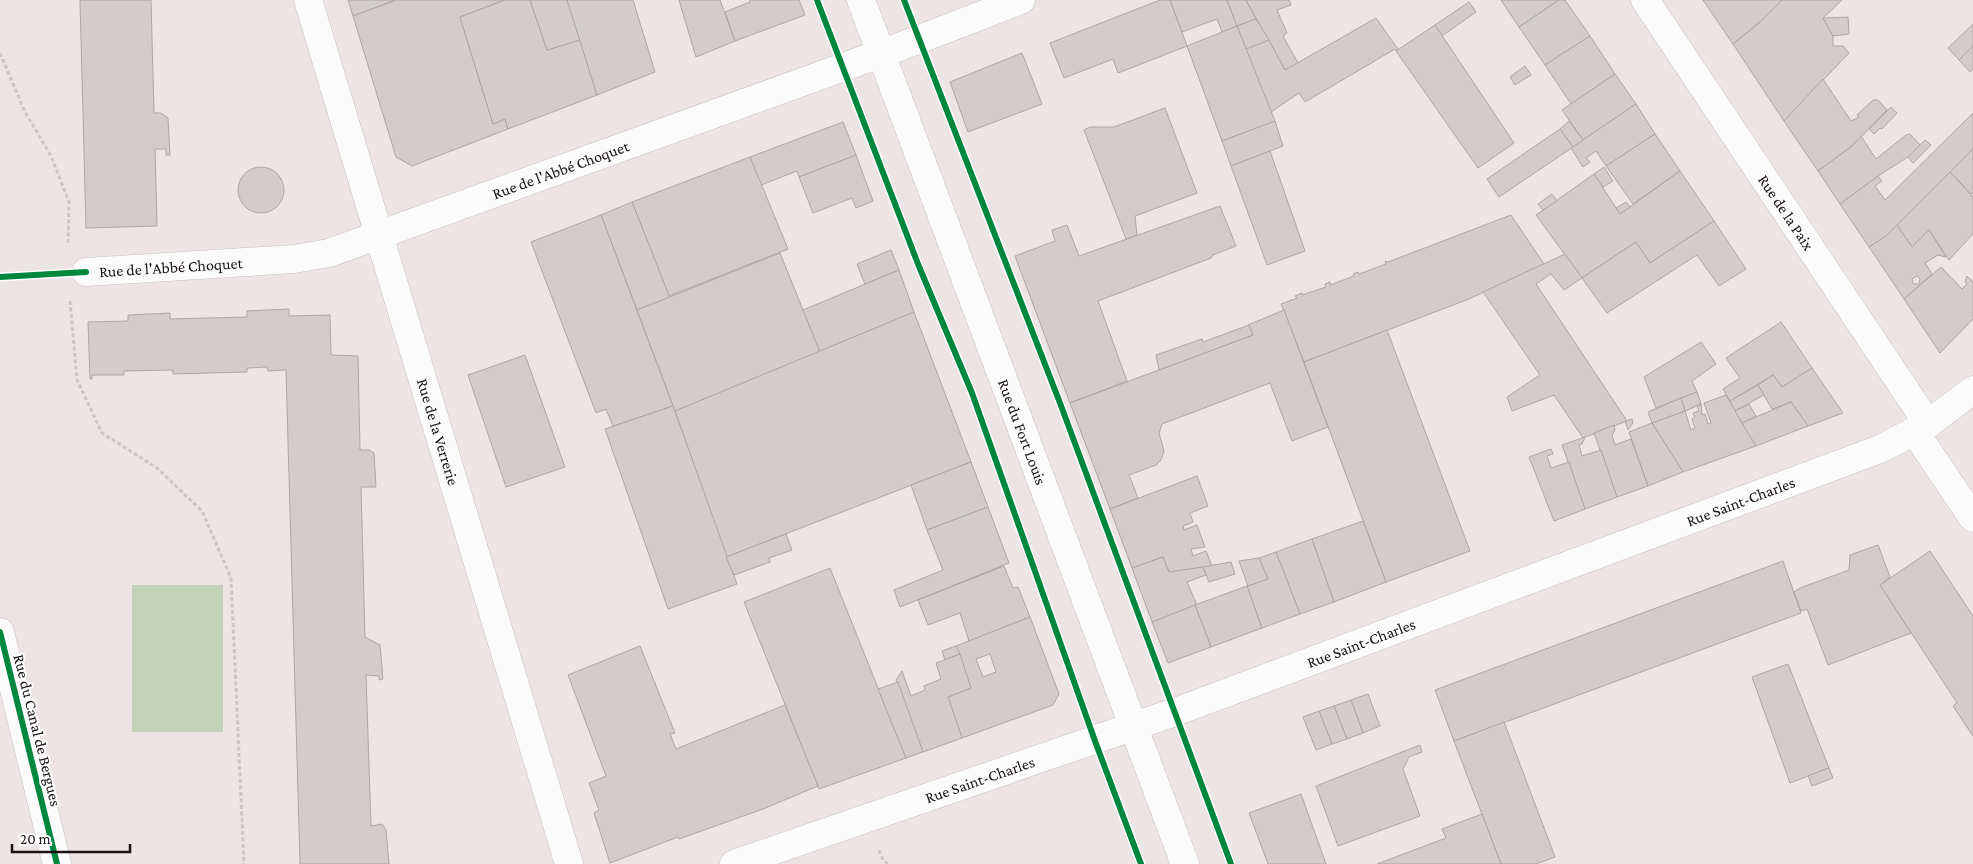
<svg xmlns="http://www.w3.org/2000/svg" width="1973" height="864" font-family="'Crimson Pro',serif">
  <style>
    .green { fill: #c4d2ba }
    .building { fill: #d3cccc; stroke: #ada6a6; fill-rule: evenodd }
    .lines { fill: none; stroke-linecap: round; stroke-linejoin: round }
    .minor-casing { stroke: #c7c0c0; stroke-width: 29 }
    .tertiary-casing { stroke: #c7c0c0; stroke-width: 29 }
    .path { stroke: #cac7c7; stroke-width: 3; stroke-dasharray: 4 2.5; stroke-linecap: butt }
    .minor { stroke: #fcfbfb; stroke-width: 28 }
    .tertiary { stroke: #fcfbfb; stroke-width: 28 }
    .cycleway-casing { stroke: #fff; stroke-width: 9 }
    .cycleway { stroke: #00873e; stroke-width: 6 }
    .labels { text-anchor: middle; stroke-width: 4; stroke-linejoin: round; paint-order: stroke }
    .street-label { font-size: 16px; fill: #191313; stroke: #fff }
  </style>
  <rect width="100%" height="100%" fill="#ede4e4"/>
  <rect class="green" x="132" y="585" width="91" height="147"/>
  <g class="building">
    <path d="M80 0H151L154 113H161L168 118 170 155H166V149H155L157 226 86 228Z"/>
    <path d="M348 0H396L353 16Z"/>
    <path d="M396 0H505L460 17 493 124 505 119 508 129 412 166 396 157 353 16Z"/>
    <path d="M505 0H530L547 50 580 40 597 95 508 129 505 119 493 124 460 17Z"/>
    <path d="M530 0H567L580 40 547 50Z"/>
    <path d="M567 0H633L655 72 597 95Z"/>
    <path d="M679 0H720L735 41 696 57Z"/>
    <path d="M750 0H799L805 15 735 41 725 12 750 2Z"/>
    <path d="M1160 0H1170L1187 46 1118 73 1113 59 1064 78 1050 43Z"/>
    <path d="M1170 0H1227L1237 26 1222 32 1217 19 1182 32Z"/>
    <path d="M1227 0H1246L1256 19 1237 26Z"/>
    <path d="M1246 0H1289L1291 5 1277 10 1287 33 1283 36 1298 63 1285 70Z"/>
    <path d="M1501 0H1559L1519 27Z"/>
    <path d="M1559 0H1565L1590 36 1545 65 1519 27Z"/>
    <path d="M1703 0H1782L1759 23 1733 44Z"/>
    <path d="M1782 0H1842L1823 18 1833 36V46H1843L1849 53 1784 121 1733 44 1759 23Z"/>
    <path d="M1469 2 1476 12 1442 36 1435 25Z"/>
    <path d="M1848 17 1849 34 1833 36 1823 18Z"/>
    <path d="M1376 18 1398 49 1396 51 1395 49 1305 102 1299 93 1271 112 1246 49 1269 40 1285 70Z"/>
    <path d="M1256 19 1269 40 1246 49 1237 26Z"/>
    <path d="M1973 24V46L1959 60 1948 48Z"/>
    <path d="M1435 25 1514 143 1478 168 1396 51Z"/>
    <path d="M1237 26 1275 121 1222 141 1187 46Z"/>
    <path d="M1590 36 1615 74 1571 104 1545 65Z"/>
    <path d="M1973 46V69L1970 72 1959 60Z"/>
    <path d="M1022 53 1042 104 968 132 950 82Z"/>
    <path d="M1525 66 1531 75 1515 85 1510 77Z"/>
    <path d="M1615 74 1636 104 1583 140 1562 110Z"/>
    <path d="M1823 79 1851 121 1859 117 1857 115 1873 100H1878L1887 110 1852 146 1818 171 1784 121Z"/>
    <path d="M1636 104 1655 134 1606 166 1596 151 1586 158 1590 162 1583 167 1571 148Z"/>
    <path d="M1891 107 1897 113 1882 129 1880 128 1874 134 1869 129Z"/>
    <path d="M1165 108 1197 193 1135 216 1137 235 1126 239 1084 130 1090 127H1114Z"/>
    <path d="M1973 113V149L1886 236 1869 247 1840 204 1878 176 1882 181 1875 186 1885 200Z"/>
    <path d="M1275 121 1283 146 1231 166 1222 141Z"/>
    <path d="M1569 121 1583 140 1573 147 1560 129Z"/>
    <path d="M843 122 856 155 799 177 797 171 761 185 750 157Z"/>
    <path d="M1560 129 1573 147 1499 197 1487 179Z"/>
    <path d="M1655 134 1680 171 1633 204 1606 166Z"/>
    <path d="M1910 134 1920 145 1908 157 1878 176 1840 204 1818 171 1852 146 1861 136 1876 159 1906 135Z"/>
    <path d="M1925 140 1931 145 1913 163 1908 157Z"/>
    <path d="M1973 149V193L1971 194 1950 172Z"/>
    <path d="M1270 151 1305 251 1267 265 1231 166Z"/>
    <path d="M856 155 873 201 856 208 852 198 813 213 799 177Z"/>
    <path d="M750 157 788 249 669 296 632 202Z"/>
    <circle cx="261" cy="190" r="23"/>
    <path d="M1604 167 1613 181 1603 187 1594 174Z"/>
    <path d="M1680 171 1714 221 1650 263 1636 242 1582 278 1536 215 1594 174 1620 214Z"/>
    <path d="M1950 172 1973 197V234L1949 260 1929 230 1912 247 1897 225Z"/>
    <path d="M1552 194 1557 201 1543 210 1538 204Z"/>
    <path d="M632 202 670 298 637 310 601 215Z"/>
    <path d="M1626 202 1630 207 1620 214 1616 208Z"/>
    <path d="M1220 206 1236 246 1213 255 1211 258 1098 301 1127 381 1070 403 1015 256 1055 241 1052 230 1067 225 1079 256Z"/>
    <path d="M601 215 673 406 613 426 606 409 596 413 531 242Z"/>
    <path d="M1511 215 1544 264 1469 299 1304 362 1281 304 1297 298 1295 296 1302 293V295L1326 287 1325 284 1330 282V285L1354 276 1353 274 1358 272 1359 274 1386 264 1385 261 1388 262Z"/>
    <path d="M1714 221 1746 269 1719 286 1697 255 1607 313 1582 278 1636 242 1650 263Z"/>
    <path d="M1897 225 1912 247 1929 230 1946 257 1938 255 1925 263 1932 274 1904 299 1869 247 1886 236ZM1917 276 1920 279 1919 284H1913L1912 279Z"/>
    <path d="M891 250 899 270 865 284 857 264Z"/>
    <path d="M780 253 820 352 675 411 637 310Z"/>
    <path d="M1565 254 1582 278 1564 290 1551 274 1536 284 1627 421 1583 438 1554 395 1512 411 1507 397 1540 375 1483 292Z"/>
    <path d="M1941 267 1962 289 1967 284 1965 282 1967 276 1973 282V319L1940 353 1904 299Z"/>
    <path d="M899 270 914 312 820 352 803 310Z"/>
    <path d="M289 309V316L330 315 331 355 358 356 360 450H369L374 453 376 487H361L365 637 380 645 383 679 379 680V676L366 675 371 826 382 824 386 830 389 864H300L286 370 268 371 267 367 247 368V372L173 374V370L124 371V375H92V379H90L88 322 128 321V315L170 313V319L247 317V311Z"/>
    <path d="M1284 310 1328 427 1292 441 1270 383 1162 424 1159 433 1164 451 1161 460 1156 465 1129 475 1138 498 1110 509 1070 403 1253 335 1248 325Z"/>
    <path d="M914 312 971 462 726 557 675 411Z"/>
    <path d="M1781 322 1812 368 1782 387 1773 375 1730 401 1723 389 1740 378 1726 358Z"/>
    <path d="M1249 325 1253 335 1159 370 1156 355 1202 339 1203 342Z"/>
    <path d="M1387 330 1470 551 1386 582 1304 362Z"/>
    <path d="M1701 342 1716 364 1692 381 1697 392 1656 408 1644 377Z"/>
    <path d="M525 355 565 467 506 487 468 375Z"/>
    <path d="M1812 368 1843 413 1808 426 1791 402 1772 409 1758 385 1773 375 1782 387Z"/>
    <path d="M1758 385 1764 395 1735 411 1730 401Z"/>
    <path d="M1697 392 1701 404 1685 411 1681 398Z"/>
    <path d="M1726 395 1756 446 1683 472 1652 423 1685 411 1691 430 1695 428 1692 419 1695 417 1693 413 1699 411 1697 406 1701 404 1702 415 1705 414 1708 424 1711 423 1704 403Z"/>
    <path d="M1681 398 1685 411 1652 423 1648 412Z"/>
    <path d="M1791 402 1808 426 1756 446 1742 423Z"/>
    <path d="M1749 404 1756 416 1742 423 1735 411Z"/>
    <path d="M673 406 737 584 668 609 605 429Z"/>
    <path d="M1632 419 1633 423 1628 430 1625 421Z"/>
    <path d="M1652 423 1683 472 1648 486 1629 432Z"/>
    <path d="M1614 425 1615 430 1612 435 1615 445 1631 439 1648 486 1617 497 1594 433Z"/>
    <path d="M1585 437 1582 444 1579 445 1582 456 1601 450 1617 497 1585 509 1562 445Z"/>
    <path d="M1551 449 1553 454 1547 456 1551 468 1569 462 1585 509 1554 521 1529 457Z"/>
    <path d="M971 462 988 507 927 530 911 485Z"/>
    <path d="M1197 476 1208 506 1190 513 1193 522 1183 526 1184 530 1197 525 1205 547 1191 549 1193 556 1206 551 1212 566 1169 572 1163 557 1132 568 1110 509Z"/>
    <path d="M988 507 1009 563 900 607 894 590 943 570 927 530Z"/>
    <path d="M1363 521 1386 582 1334 602 1312 539Z"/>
    <path d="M786 534 792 550 769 558 770 562 734 575 726 557Z"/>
    <path d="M1312 539 1334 602 1300 614 1276 552Z"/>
    <path d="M1878 545 1890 577 1880 585 1911 633 1828 665 1807 609 1801 611 1794 592 1800 588 1849 570 1850 555Z"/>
    <path d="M1930 551 1973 616V736L1953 706 1957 703 1880 585Z"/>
    <path d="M1276 552 1300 614 1262 628 1247 586 1268 579 1259 558Z"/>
    <path d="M1163 557 1169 572 1203 567 1206 575 1187 582 1197 605 1152 622 1132 568Z"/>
    <path d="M1259 558 1268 579 1248 586 1239 561Z"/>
    <path d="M1783 561 1801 613 1454 741 1435 690Z"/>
    <path d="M1231 562 1235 574 1209 582 1203 567Z"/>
    <path d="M1004 566 1013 588 1018 587 1030 617 969 641 960 613 928 625 918 600Z"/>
    <path d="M830 568 906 758 819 789 744 602Z"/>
    <path d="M1247 586 1262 628 1211 647 1195 605Z"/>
    <path d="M1195 605 1211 647 1168 663 1152 622Z"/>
    <path d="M1030 617 1059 694 1053 705 962 738 948 697 971 688 956 646ZM990 654 996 672 983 677 976 659Z"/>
    <path d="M640 646 675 733 670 734 676 749 785 705 818 786 763 809 679 839 678 837 610 863 594 813 599 810 589 783 606 776 568 675Z"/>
    <path d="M956 646 960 654 945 660 942 651Z"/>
    <path d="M960 654 971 688 948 697 962 738 923 752 896 680 902 671 911 696 925 690 924 686 941 679 936 663Z"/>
    <path d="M1788 664 1829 768 1790 783 1752 677Z"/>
    <path d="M898 682 923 752 906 758 878 689Z"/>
    <path d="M1368 694 1380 726 1363 733 1351 700Z"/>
    <path d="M1351 700 1363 733 1347 739 1334 706Z"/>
    <path d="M1334 706 1347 739 1332 744 1319 711Z"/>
    <path d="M1319 711 1332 744 1316 750 1303 717Z"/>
    <path d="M1504 722 1555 857 1536 864H1501L1454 741Z"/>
    <path d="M1420 745 1422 752 1409 757 1403 769 1420 816 1338 846 1316 786Z"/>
    <path d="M1829 768 1833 778 1812 786 1808 776Z"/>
    <path d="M1301 794 1326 864H1268L1249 813Z"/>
    <path d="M1482 814 1501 864H1377L1446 838 1442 829Z"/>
  </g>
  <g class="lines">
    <defs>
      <g id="minor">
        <path id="s1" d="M308 0 569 864"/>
        <path id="s2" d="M1645 0 1928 424"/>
        <path id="s3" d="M86 272 294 259 329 253 899 47 1021 0"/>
        <path d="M1915 432 1973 518"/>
        <path id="s4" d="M734 864 1175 712 1880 449 1928 424 1973 390"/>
      </g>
      <g id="tertiary">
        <path id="s5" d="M861 0 1185 864"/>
        <path d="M0 632 57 864"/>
      </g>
    </defs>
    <use href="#minor" class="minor-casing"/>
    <use href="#tertiary" class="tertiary-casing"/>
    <g class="path">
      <path d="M0 53 25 112 51 156 69 202 68 243"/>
      <path d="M70 301 77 380 102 433 157 468 202 511 231 578 244 864"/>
      <path d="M879 850 883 860 888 864"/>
    </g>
    <use href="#minor" class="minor"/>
    <use href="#tertiary" class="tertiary"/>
    <defs>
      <g id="cycleway">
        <path d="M817 0 918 264 972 393 1095 741 1141 864"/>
        <path d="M904 0 1060 403 1231 864"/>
        <path d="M0 277 86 272"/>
        <path d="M0 632 57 864"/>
      </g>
    </defs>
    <use href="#cycleway" class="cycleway-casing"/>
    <use href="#cycleway" class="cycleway"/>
  </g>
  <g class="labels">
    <g class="street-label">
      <text dy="6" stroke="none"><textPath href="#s3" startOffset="490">Rue de l'Abbé Choquet</textPath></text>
      <text dy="6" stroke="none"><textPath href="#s2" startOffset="255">Rue de la Paix</textPath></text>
      <text dy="6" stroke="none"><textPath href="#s3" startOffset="85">Rue de l'Abbé Choquet</textPath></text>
      <text dy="6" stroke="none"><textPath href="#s1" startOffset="451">Rue de la Verrerie</textPath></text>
      <text dy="6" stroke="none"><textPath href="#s5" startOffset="461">Rue du Fort Louis</textPath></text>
      <text dy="6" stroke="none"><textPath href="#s4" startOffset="1070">Rue Saint-Charles</textPath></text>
      <text dy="6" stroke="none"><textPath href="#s4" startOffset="665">Rue Saint-Charles</textPath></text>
      <text transform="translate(38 730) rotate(76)" y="6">Rue du Canal de Bergues</text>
      <text dy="6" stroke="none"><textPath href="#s4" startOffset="260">Rue Saint-Charles</textPath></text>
    </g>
  </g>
  <path d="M12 844v8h118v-8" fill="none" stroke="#191313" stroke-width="2.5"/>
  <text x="20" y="844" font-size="15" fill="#191313" stroke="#ffffff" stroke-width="4" paint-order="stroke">20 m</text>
</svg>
